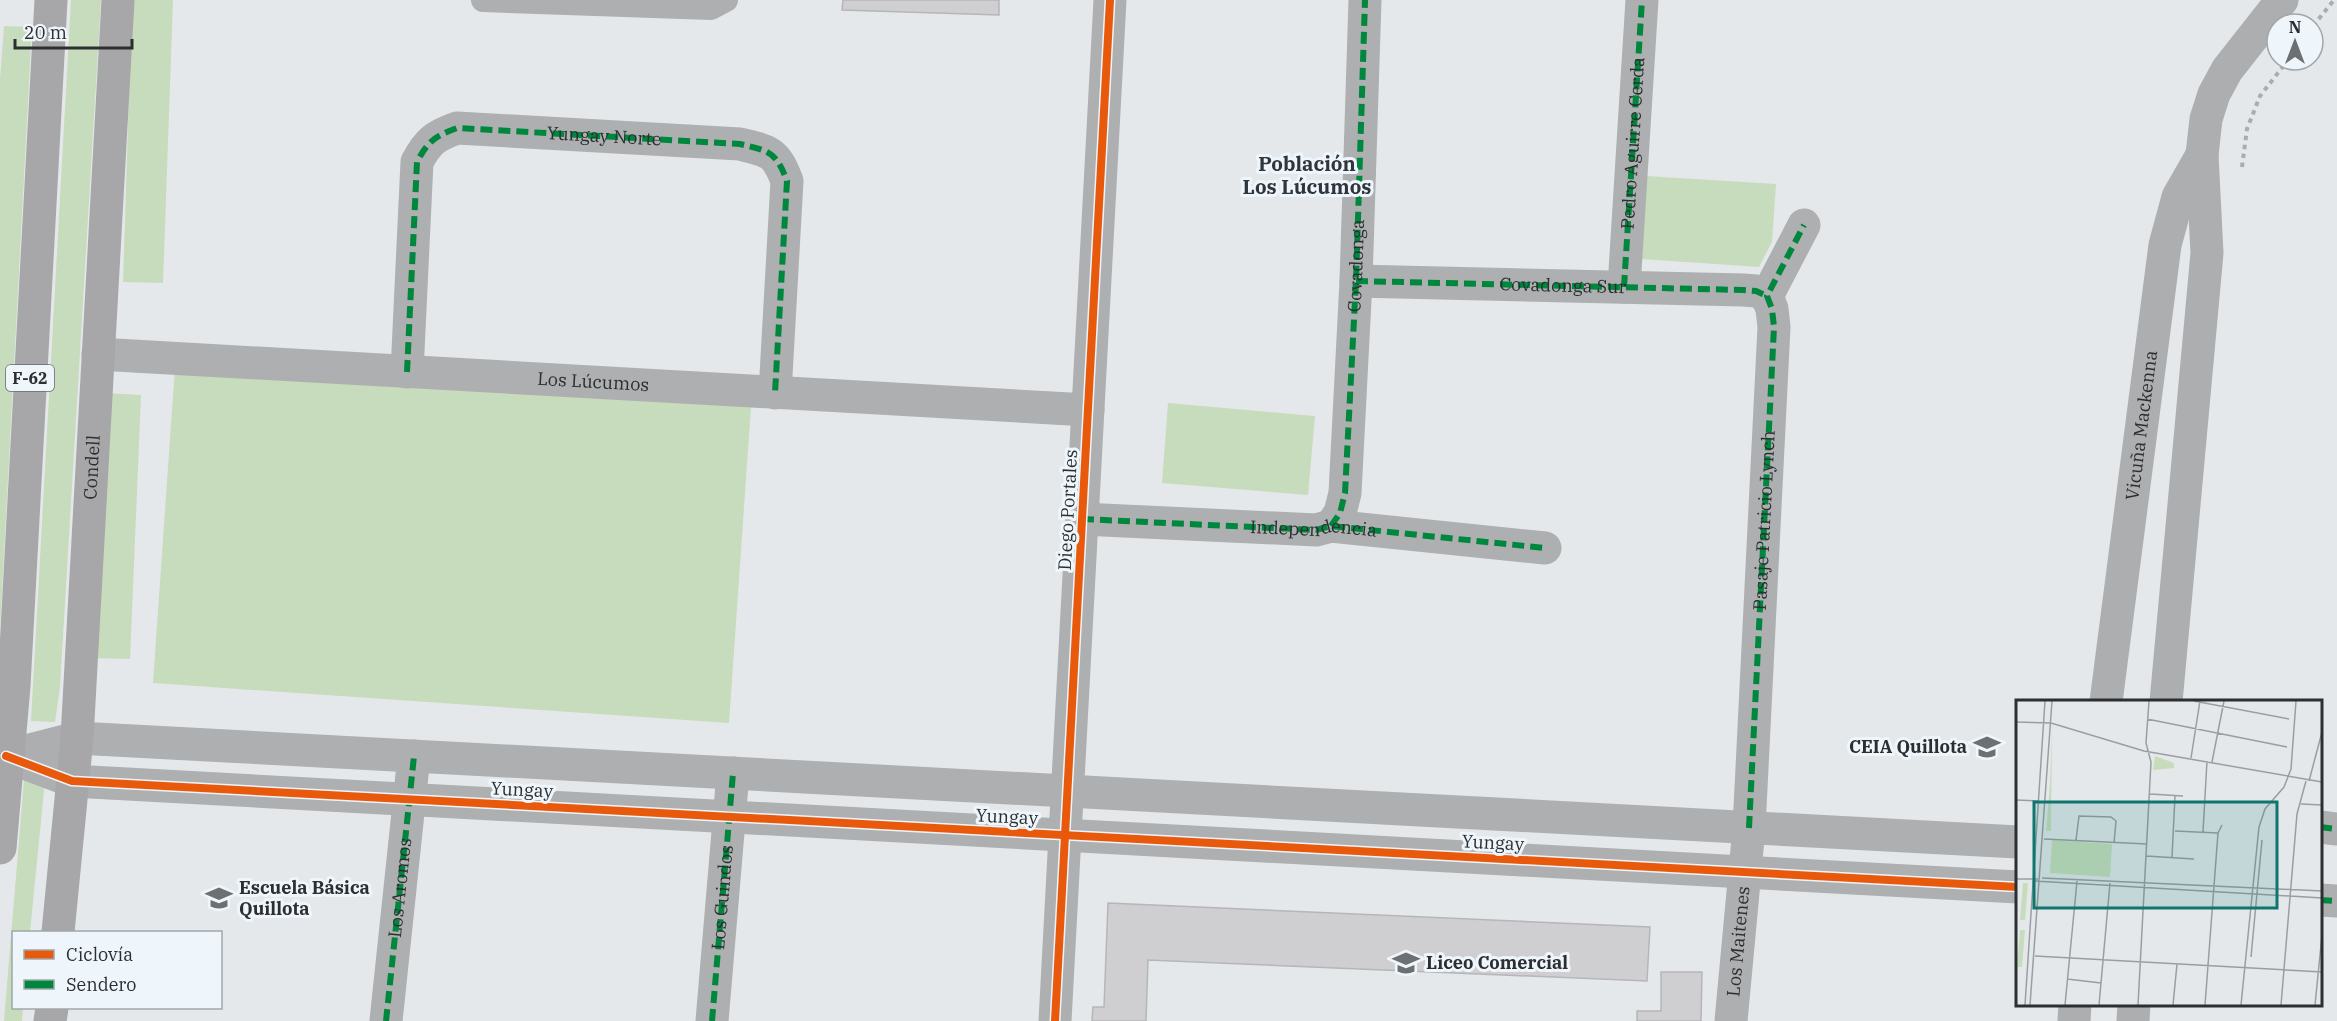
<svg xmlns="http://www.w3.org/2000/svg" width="2337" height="1021" font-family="'IBM Plex Serif',serif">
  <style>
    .green { fill: #c7dcbc }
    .building { fill: #cfcfd1; stroke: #b6b6b8; stroke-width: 1.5 }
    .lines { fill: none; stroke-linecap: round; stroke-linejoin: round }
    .path { stroke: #abacae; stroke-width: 4; stroke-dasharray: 4.5 4.5; stroke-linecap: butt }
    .service { stroke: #adafb0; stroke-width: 24 }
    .minor { stroke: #adafb0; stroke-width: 33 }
    .tertiary { stroke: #adafb0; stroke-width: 33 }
    .secondary { stroke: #adaeaf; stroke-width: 33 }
    .primary { stroke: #a7a7a9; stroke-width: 33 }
    .quiet { stroke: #00873e; stroke-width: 6; stroke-dasharray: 12 6; stroke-linecap: butt }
    .cycleway-casing { stroke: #eef5fb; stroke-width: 11 }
    .cycleway { stroke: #e8590c; stroke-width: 8 }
    .labels { text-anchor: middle; stroke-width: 6; stroke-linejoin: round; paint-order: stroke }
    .shield { fill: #eef5fb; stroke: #666a6e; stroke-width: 1.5 }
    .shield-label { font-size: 16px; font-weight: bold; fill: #2c2f31 }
    .street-label { font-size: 18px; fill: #2c2f31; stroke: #eef5fb }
    .poi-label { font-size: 18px; font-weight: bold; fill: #2c2f31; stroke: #eef5fb; text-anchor: start }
    .neighbourhood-label { font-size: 20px; font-weight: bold; fill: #2f353a; stroke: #eef5fb }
    .inset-road { fill: none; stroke: #9a9ea1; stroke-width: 1.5 }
    .view { fill: #0f766e; fill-opacity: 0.15; stroke: #0f766e; stroke-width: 3 }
    .inset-edge { fill: none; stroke: #2c2f31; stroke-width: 3 }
  </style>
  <rect width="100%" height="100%" fill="#e4e8eb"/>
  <g class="green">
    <path d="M71 0H101L60 687 55 722 31 721Z"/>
    <path d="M132 0H173L163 283 123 282Z"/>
    <path d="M4 26 32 27 0 629V79Z"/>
    <path d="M1646 176 1776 184 1772 242 1759 267 1641 259Z"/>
    <path d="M175 367 751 407 729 723 153 683Z"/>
    <path d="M105 393 141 395 130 659 87 658Z"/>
    <path d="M1168 403 1315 416 1308 495 1162 483Z"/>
    <path d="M24 780 45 781 30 932H14V1008H23L22 1021H4Z"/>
  </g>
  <g class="building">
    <path d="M843 0H999V15L842 10Z"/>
    <path d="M1108 903 1650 927 1647 981 1148 960 1146 1021H1092L1093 1007H1104Z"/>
    <path d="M1661 972H1702L1701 1021H1637V1011H1661Z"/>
  </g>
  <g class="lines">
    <g class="path">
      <path d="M2313 26 2334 0"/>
      <path d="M2242 167 2247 129 2260 96 2288 60"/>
    </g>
    <path class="service" d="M483 0 711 8 726 0"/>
    <g class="minor">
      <path id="s1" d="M1356 281 1743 290 1756 291 1767 296"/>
      <path id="s2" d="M1624 287 1642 0"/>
      <path id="s3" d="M98 354 1088 410"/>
      <path d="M407 372 417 162C428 141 435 136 457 128L740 144C770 151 776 152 787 181L775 393"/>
      <path d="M1082 519 1316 530 1331 526 1545 548"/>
      <path d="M1331 526 1340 513 1345 493 1356 281 1365 0"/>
      <path d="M2320 827 2337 829"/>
      <path d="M2320 900 2337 901"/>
      <path d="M386 1021 414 756"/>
      <path d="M712 1021 733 773"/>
      <path d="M1055 1021 1110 0"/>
      <path id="s4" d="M1731 1021 1749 828 1774 327 1772 309 1767 296 1804 225"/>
    </g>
    <g class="tertiary">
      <path d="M77 738 2018 842"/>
      <path d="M6 756 72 781 2018 887"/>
    </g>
    <g class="secondary">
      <path id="s5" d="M2106 702 2165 245 2178 197 2202 155"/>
      <path d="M2166 702 2207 253 2202 155 2206 119 2214 94 2227 70 2282 0"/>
      <path d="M0 756H6L77 738"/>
      <path d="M2074 1021 2075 1004"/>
      <path d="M2133 1021 2134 1004"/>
    </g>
    <g class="primary">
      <path d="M0 848 14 686 51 0"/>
      <path id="s6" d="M58 932 77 738 118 0"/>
      <path d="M50 1021 52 1008"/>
    </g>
    <g class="quiet">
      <path d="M1356 281 1743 290 1756 291 1767 296"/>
      <path d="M1624 287 1642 0"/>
      <path id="s7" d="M407 372 417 162C428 141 435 136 457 128L740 144C770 151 776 152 787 181L775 393"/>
      <path id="s8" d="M1082 519 1316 530 1331 526 1545 548"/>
      <path id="s9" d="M1331 526 1340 513 1345 493 1356 281 1365 0"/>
      <path d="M2320 827 2337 829"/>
      <path id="s10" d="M1749 828 1774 327 1772 309 1767 296 1804 225"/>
      <path d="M2320 900 2337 901"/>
      <path id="s11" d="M386 1021 414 756"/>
      <path id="s12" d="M712 1021 733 773"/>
    </g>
    <defs>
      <g id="cycleway">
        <path d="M6 756 72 781 2018 887"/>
        <path d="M1055 1021 1110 0"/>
      </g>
    </defs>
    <use href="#cycleway" class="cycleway-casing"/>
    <use href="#cycleway" class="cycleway"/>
  </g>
  <defs>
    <symbol id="school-bare" viewBox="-9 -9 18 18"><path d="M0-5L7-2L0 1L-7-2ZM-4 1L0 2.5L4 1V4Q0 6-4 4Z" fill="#6c7072" stroke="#eef5fb" stroke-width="2.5" paint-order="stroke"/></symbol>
  </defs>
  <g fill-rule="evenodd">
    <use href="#school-bare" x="1968" y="728" width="38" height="38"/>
    <use href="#school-bare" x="200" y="879" width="38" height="38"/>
    <use href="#school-bare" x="1387" y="944" width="38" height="38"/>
  </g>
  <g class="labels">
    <rect class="shield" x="6" y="365" width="48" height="26" rx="4.5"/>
    <g class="shield-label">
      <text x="30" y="384">F-62</text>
    </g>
    <g class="street-label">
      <text dy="6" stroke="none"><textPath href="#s7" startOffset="412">Yungay Norte</textPath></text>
      <text dy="6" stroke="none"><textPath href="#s2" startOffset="144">Pedro Aguirre Cerda</textPath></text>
      <text dy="6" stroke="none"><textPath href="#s9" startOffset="264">Covadonga</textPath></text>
      <text dy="6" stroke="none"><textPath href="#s1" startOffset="207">Covadonga Sur</textPath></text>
      <text dy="6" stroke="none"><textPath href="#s3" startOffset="496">Los Lúcumos</textPath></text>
      <text dy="6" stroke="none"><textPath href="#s5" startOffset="279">Vicuña Mackenna</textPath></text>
      <text dy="6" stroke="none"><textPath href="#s6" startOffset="466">Condell</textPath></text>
      <text transform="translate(1068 510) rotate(-87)" y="6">Diego Portales</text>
      <text dy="6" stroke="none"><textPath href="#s10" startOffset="308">Pasaje Patricio Lynch</textPath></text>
      <text dy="6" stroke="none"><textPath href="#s8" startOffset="232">Independencia</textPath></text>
      <text transform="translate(522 790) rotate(3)" y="6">Yungay</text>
      <text transform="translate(1007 817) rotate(3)" y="6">Yungay</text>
      <text transform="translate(1493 843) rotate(3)" y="6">Yungay</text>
      <text dy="6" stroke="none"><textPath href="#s11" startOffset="134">Los Aromos</textPath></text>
      <text dy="6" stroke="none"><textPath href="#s12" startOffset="124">Los Guindos</textPath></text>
      <text dy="6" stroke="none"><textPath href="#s4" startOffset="80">Los Maitenes</textPath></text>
    </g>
    <g class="poi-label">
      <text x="1967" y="753" text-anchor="end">CEIA Quillota</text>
      <text x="239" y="894">Escuela Básica<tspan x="239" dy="21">Quillota</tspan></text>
      <text x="1426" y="969">Liceo Comercial</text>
    </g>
    <g class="neighbourhood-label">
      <text x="1307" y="171">Población<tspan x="1307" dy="23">Los Lúcumos</tspan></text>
    </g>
  </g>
  <g transform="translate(2016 700)">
    <rect width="306" height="306" fill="#e4e8eb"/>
    <path d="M36 30 35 131H30L34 83ZM139 56 158 63V68L137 70ZM36 140 96 144 94 177 34 173ZM7 183H12L9 220H4ZM4 230H9L6 267H1Z" fill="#c7dcbc"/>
    <path class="inset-road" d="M178 1 273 19M131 19 271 47M0 22 35 23 128 51 306 82M175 58 184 1M196 62 208 1M293 81 306 32M134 94 167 96M0 100 23 101M285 104 306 105M159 131 202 133M187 132 191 61M28 139 131 144M60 140 63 116 95 117 100 121 98 143M130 156 178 159M156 157 159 96M26 178 306 191M0 179H22M19 181 306 198M19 256 306 272M235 257 246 140M51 279 85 283M9 305 29 1M14 305 36 1M49 305 61 181M83 305 94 183M122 305 135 62 130 43 133 1M157 305 161 264M189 305 202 133 206 125M225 305 243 127 249 109 268 87 275 69 280 1M265 305 281 114 290 81M299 305 306 235"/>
    <path class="view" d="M18 102H261V208H18Z"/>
    <rect width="306" height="306" class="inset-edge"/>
  </g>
  <rect x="12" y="931" width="210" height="78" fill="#eef5fb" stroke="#a0a6aa" stroke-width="1.5"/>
  <rect x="24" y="950" width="30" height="9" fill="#e8590c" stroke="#a0a6aa" stroke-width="1.5"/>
  <text x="66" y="961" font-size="18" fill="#2c2f31">Ciclovía</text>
  <rect x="24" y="980" width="30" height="9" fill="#00873e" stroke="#a0a6aa" stroke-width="1.5"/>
  <text x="66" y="991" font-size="18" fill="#2c2f31">Sendero</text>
  <g transform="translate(2295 42)"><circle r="28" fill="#eef5fb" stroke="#a0a6aa" stroke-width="1.5"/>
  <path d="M0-4.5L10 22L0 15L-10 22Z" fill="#6c7072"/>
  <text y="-9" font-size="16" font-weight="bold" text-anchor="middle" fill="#2c2f31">N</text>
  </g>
  <path d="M15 39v9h117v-9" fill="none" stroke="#2c2f31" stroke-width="3"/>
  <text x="24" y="39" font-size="18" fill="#2c2f31" stroke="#eef5fb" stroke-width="4.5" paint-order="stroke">20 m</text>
</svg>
